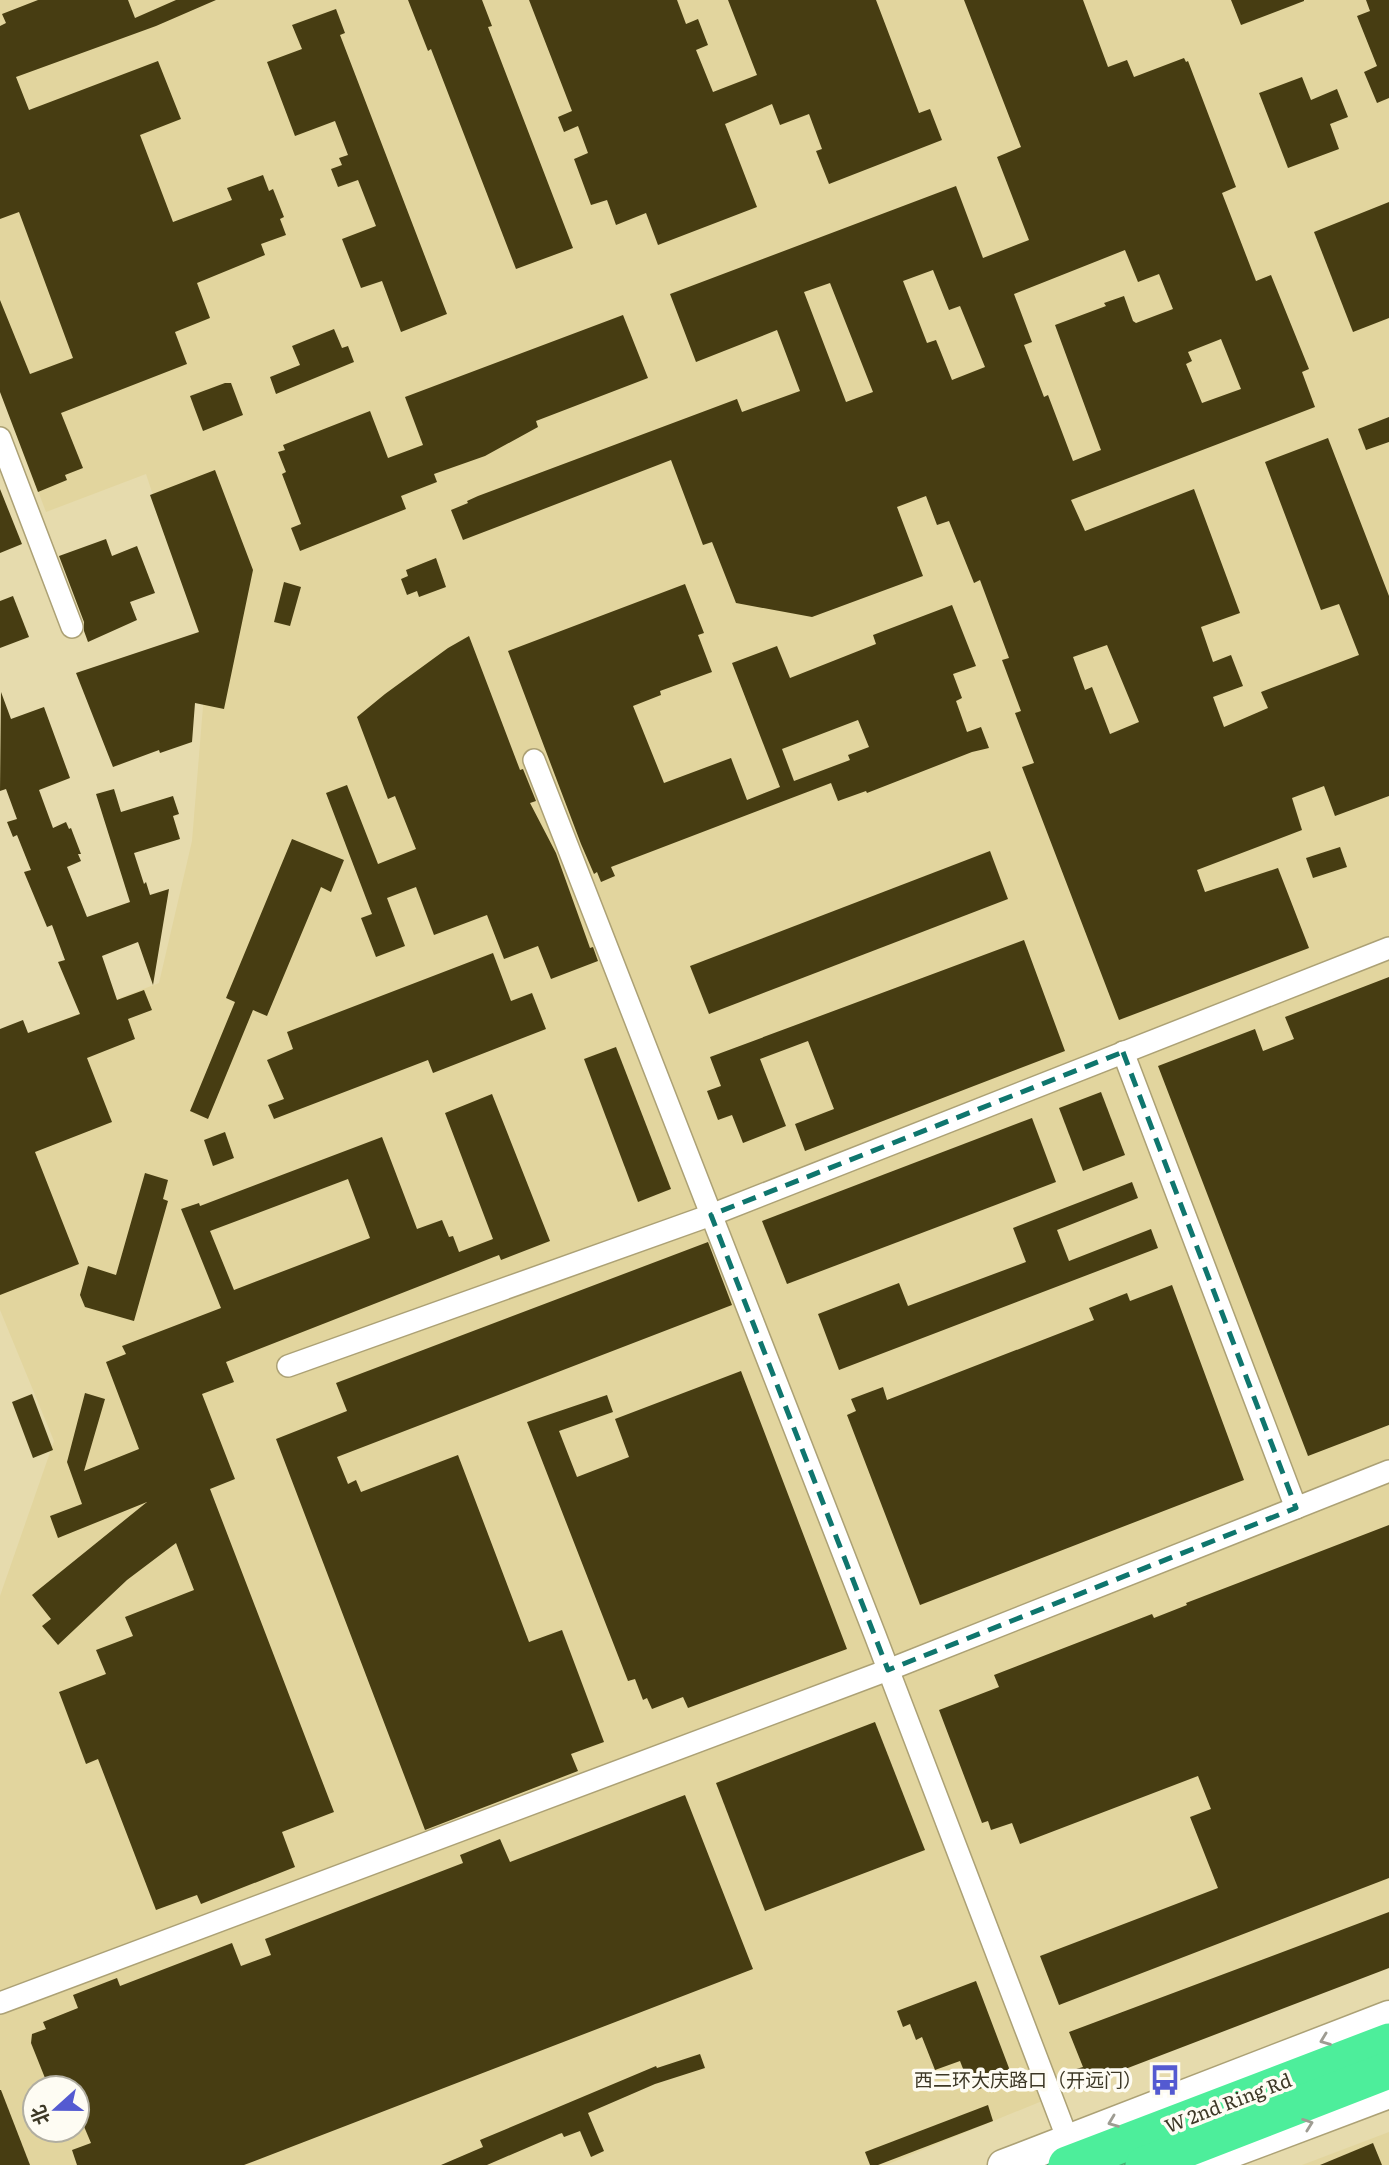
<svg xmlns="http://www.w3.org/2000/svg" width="1389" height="2165" font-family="Literata,'Noto Sans SC',serif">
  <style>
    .built { fill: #e2d59e; fill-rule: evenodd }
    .building { fill: #473d12; fill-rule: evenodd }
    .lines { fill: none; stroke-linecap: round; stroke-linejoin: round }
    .street-casing { stroke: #aca175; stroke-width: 24 }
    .secondary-casing { stroke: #aca175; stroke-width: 33 }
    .highway-casing { stroke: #47ae72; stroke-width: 40 }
    .street { stroke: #fff; stroke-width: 21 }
    .secondary { stroke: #fff; stroke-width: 30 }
    .highway { stroke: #4dee9b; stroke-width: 37 }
    .oneway { stroke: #9e9c92 }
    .marked { fill: none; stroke: #0f766e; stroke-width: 5; stroke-dasharray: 14 9; stroke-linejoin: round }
    .labels { text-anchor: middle; stroke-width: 7; stroke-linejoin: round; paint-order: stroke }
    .poi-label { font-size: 19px; fill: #3d3826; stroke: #fefcf3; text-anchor: end }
    .street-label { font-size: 19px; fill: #3d3826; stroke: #fefcf3 }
  </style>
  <rect width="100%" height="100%" fill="#e6dbad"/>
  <g class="built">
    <path d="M0 0H1389V1963L1303 1994 886 2165H0V1596L54 1441 0 1310V1044L159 983 192 841 207 658 146 474 46 512 0 391ZM35 2088H77V2130H35Z"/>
    <path d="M1389 2132V2165H1302Z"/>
  </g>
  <g class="building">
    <path d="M38 0H128L135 18 176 0H216L156 26 16 77 29 110 158 61 181 119 140 135 173 222 232 200 227 188 263 175 269 191 273 189 284 217 280 219 286 235 261 244 265 255 197 283 210 318 175 332 187 364 61 413 83 468 65 475 67 480 38 492 0 392V300L30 374 73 358 19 212 0 219V26L6 23 2 14Z"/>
    <path d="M408 0H482L492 26 488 27 573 248 516 269 431 49 428 51Z"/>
    <path d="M529 0H677L686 24 698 19 708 45 696 50 713 92 757 75 728 0H876L919 113 930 109 942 140 829 184 816 151 822 149 809 114 780 125 772 104 725 124 757 207 658 245 646 213 616 225 607 200 591 205 574 159 588 153 578 126 564 132 558 117 572 111Z"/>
    <path d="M964 0H1083L1108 67 1127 60 1134 77 1184 58 1186 62 1188 61 1236 187 1222 193 1256 281 1271 275 1309 369 1302 372 1315 407 1071 500 1085 531 1194 489 1240 613 1201 627 1213 662 1231 655 1243 686 1213 697 1224 727 1268 708 1261 692 1359 655 1339 604 1321 610 1265 462 1328 438 1389 596V796L1335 816 1324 786 1292 798 1302 830 1197 870 1205 892 1278 868 1309 948 1119 1020 1022 767 1034 763 1015 713 1021 711 1002 660 1009 658 980 580 974 583 949 521 937 525 926 496 897 507 923 576 812 617 736 603 712 542 703 545 671 460 463 540 451 510 468 503 467 501 478 496 737 399 742 412 800 391 777 330 696 362 670 294 956 186 983 258 1029 240 997 157 1021 147ZM1125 250 1138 282 1159 274 1173 309 1136 323 1133 321 1124 296 1104 303 1106 306 1055 325 1101 450 1073 461 1048 395 1044 397 1024 345 1032 342 1014 294ZM933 270 949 310 960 306 985 367 952 380 936 340 927 343 903 281ZM830 283 873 392 846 402 804 292ZM1221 339 1241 389 1202 403 1186 364 1192 361 1188 352ZM1107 645 1139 722 1110 734 1092 687 1085 690 1073 657Z"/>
    <path d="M1231 0H1304V1L1241 25Z"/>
    <path d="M1366 0H1389V98L1377 103 1364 72 1377 66 1357 16 1370 11Z"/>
    <path d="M336 9 345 33 340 35 447 314 401 332 382 281 361 288 342 239 376 226 358 180 338 187 331 169 342 165 339 158 348 155 335 121 295 136 267 62 302 49 292 25Z"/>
    <path d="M1302 77 1311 100 1337 89 1348 117 1330 124 1339 149 1288 168 1259 93Z"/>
    <path d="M1389 202V318L1353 332 1314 232Z"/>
    <path d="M623 315 648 378 536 421 538 427 485 456 434 474 437 482 401 496 406 509 300 551 291 528 301 524 282 474 286 472 278 452 285 450 283 445 370 411 388 458 423 445 405 397Z"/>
    <path d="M334 329 342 348 348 346 354 362 276 394 270 377 300 365 292 346Z"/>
    <path d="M225 383H231L243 415 203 431 190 396Z"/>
    <path d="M1389 417V442L1366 450 1358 429Z"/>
    <path d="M215 470 253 570 224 709 195 703 192 742 160 753 159 750 113 767 76 673 199 632 150 495Z"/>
    <path d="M0 489 22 544 0 553Z"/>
    <path d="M106 539 112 556 137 546 155 593 130 602 137 620 88 642 84 631V622L59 556Z"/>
    <path d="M436 558 446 587 419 597 417 591 407 595 401 579 408 576 406 570Z"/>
    <path d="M284 582 301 587 290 626 274 622Z"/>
    <path d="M685 584 704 633 698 635 712 672 660 691 661 695 633 706 664 783 731 758 747 800 780 787 732 663 777 646 790 678 876 644 873 635 952 605 976 666 953 674 962 698 956 701 967 732 981 727 989 748 972 752 867 793 866 791 838 801 831 783 611 867 615 876 601 882 597 872 594 874 581 844 508 651ZM858 720 869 747 848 755 850 760 794 781 782 749Z"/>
    <path d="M13 596 29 637 0 648V601Z"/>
    <path d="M469 636 520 770 523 769 536 801 530 803 556 853 590 948 593 947 598 961 551 979 538 946 504 959 487 915 434 935 416 887 387 898 405 946 376 957 361 918 372 914 326 793 347 785 378 864 416 849 395 796 388 799 357 717 385 694 448 648Z"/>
    <path d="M1 692 11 719 44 707 70 778 39 790 53 828 66 822 69 829 71 828 81 854H78L81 861 67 867 87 917 130 902 96 794 114 789 121 812 173 796 179 814 173 816 180 839 134 853 144 884 146 882 150 895 169 889 153 985 138 942 102 956 117 1000 144 990 152 1010 128 1019 135 1039 87 1058 112 1122 35 1152 79 1264 0 1295V1029L23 1020 28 1033 80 1014 58 962 65 960 52 925 47 927 24 872 31 870 17 835 13 837 7 822 17 819 6 789 0 791Z"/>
    <path d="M292 839 344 860 331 892 321 887 267 1016 253 1010 208 1119 190 1111 235 1002 226 998Z"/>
    <path d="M1340 847 1347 867 1313 878 1306 858Z"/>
    <path d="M990 851 1008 899 709 1014 690 966Z"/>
    <path d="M1024 940 1065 1051 805 1151 795 1124 834 1109 808 1041 760 1059 786 1126 743 1143 732 1115 718 1120 707 1091 721 1086 710 1057Z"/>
    <path d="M493 953 511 1001 532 993 546 1029 433 1073 428 1060 274 1119 268 1105 284 1099 267 1060 293 1049 287 1032Z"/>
    <path d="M1389 977V1425L1308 1456 1158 1066 1255 1029 1263 1051 1294 1039 1285 1017Z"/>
    <path d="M616 1047 671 1189 638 1202 584 1059Z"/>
    <path d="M1101 1092 1125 1155 1083 1171 1059 1108Z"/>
    <path d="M492 1094 550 1241 501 1260 499 1255 226 1362 234 1382 202 1394 235 1479 210 1489 334 1812 282 1832 295 1867 201 1904 197 1895 156 1910 98 1759 86 1764 59 1692 106 1674 96 1650 133 1636 125 1617 194 1590 176 1543 127 1580 58 1645 42 1626 51 1619 32 1595 147 1502 58 1538 50 1516 82 1504 67 1462 85 1393 105 1399 84 1471 139 1449 106 1362 126 1354 122 1346 221 1308 181 1209 199 1203 200 1206 382 1137 417 1229 442 1220 449 1237 453 1236 459 1252 493 1239 445 1113ZM348 1179 370 1238 234 1290 210 1231Z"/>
    <path d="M1032 1118 1056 1182 787 1284 762 1221Z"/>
    <path d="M225 1132 234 1158 213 1166 204 1140Z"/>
    <path d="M145 1173 168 1180 163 1199 168 1201 134 1321 85 1307 80 1295 88 1266 116 1275Z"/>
    <path d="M1132 1182 1138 1198 1057 1230 1069 1261 1151 1229 1158 1248 839 1370 818 1314 899 1283 908 1306 1026 1262 1013 1228Z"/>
    <path d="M708 1242 732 1305 337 1457 348 1484 356 1480 361 1492 458 1455 529 1642 562 1630 604 1742 571 1754 578 1771 425 1830 276 1439 347 1411 336 1383Z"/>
    <path d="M1172 1285 1244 1480 920 1605 847 1415 856 1411 851 1399 883 1387 887 1400 1094 1320 1089 1308 1127 1293 1130 1301Z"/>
    <path d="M741 1371 847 1649 688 1708 683 1697 652 1709 647 1698 643 1700 635 1679 628 1681 527 1422 607 1395 613 1412 559 1431 577 1477 629 1457 615 1419Z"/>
    <path d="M32 1394 53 1450 33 1458 12 1402Z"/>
    <path d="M1389 1525V1878L1059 2005 1040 1956 1218 1888 1190 1817 1211 1809 1198 1776 1020 1844 1012 1823 991 1830 988 1821 982 1823 939 1710 999 1687 994 1675 1152 1614 1154 1618 1187 1605 1186 1603Z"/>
    <path d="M875 1722 925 1850 765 1911 716 1783Z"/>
    <path d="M685 1795 753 1969 244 2165H77L72 2150 91 2143 80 2117 77 2118V2088H49L31 2043 32 2034 46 2029 43 2022 78 2008 73 1995 117 1978 120 1986 232 1943 241 1966 271 1955 265 1939 463 1863 460 1855 500 1839 510 1862Z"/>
    <path d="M1389 1912V1968L1073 2089 1066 2072 1083 2067 1069 2032Z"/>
    <path d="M976 1981 1012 2076 972 2092 960 2061 935 2070 922 2037 916 2040 910 2024 903 2027 897 2011Z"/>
    <path d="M700 2054 705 2068 655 2084 588 2113 604 2151 591 2157 580 2131 564 2137 562 2133 559 2134 487 2165H441L483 2147 480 2140 656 2066 657 2068Z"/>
    <path d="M0 2090H1L30 2165H0Z"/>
    <path d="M988 2105 993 2121 878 2165H870L865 2152Z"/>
    <path d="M1373 2143 1382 2165H1320Z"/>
  </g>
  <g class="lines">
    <defs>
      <g id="street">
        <path d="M0 438 72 627"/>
        <path d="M534 760 875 1635 1068 2140"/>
        <path d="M1123 1052 1296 1508"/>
        <path d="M288 1366 711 1215 1389 948"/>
        <path d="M0 2003 888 1670 1389 1471"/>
      </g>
      <g id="secondary">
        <path d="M1003 2165 1389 2016"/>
        <path d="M1198 2165 1389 2093"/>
      </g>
      <g id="highway">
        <path d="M1067 2165 1389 2042"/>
        <path d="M1144 2165 1389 2070"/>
      </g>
    </defs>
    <use href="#street" class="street-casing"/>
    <use href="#secondary" class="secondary-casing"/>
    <use href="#highway" class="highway-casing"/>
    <use href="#street" class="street"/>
    <use href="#secondary" class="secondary"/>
    <use href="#highway" class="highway"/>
  </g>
  <defs><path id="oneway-chevron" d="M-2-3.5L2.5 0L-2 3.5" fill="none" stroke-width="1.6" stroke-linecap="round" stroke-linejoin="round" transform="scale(1.75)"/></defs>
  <g class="oneway">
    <use href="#oneway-chevron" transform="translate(1325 2040) rotate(159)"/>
    <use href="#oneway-chevron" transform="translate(1113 2122) rotate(159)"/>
    <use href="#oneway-chevron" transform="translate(1308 2124) rotate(-20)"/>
  </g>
  <path class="marked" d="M1123 1052 1296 1508 888 1670 711 1215Z"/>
  <defs>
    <symbol id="bus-bare" viewBox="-9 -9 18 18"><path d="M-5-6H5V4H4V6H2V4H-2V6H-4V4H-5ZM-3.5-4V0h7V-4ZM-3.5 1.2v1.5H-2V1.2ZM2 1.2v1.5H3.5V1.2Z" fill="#545ad1" stroke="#fefcf3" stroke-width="2.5" paint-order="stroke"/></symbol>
  </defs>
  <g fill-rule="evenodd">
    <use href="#bus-bare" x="1143" y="2058" width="44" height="44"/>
  </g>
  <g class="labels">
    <g class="poi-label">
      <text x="1142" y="2087">西二环大庆路口（开远门）</text>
    </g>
    <g class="street-label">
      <text transform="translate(1228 2103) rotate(-21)" y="7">W 2nd Ring Rd</text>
    </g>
  </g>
  <g transform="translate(56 2109) rotate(249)"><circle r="33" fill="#fefcf3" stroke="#b1aea1" stroke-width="2"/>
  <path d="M0-5L12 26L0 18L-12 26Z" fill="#545ad1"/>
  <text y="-10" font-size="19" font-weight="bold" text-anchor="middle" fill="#3d3826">北</text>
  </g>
</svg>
